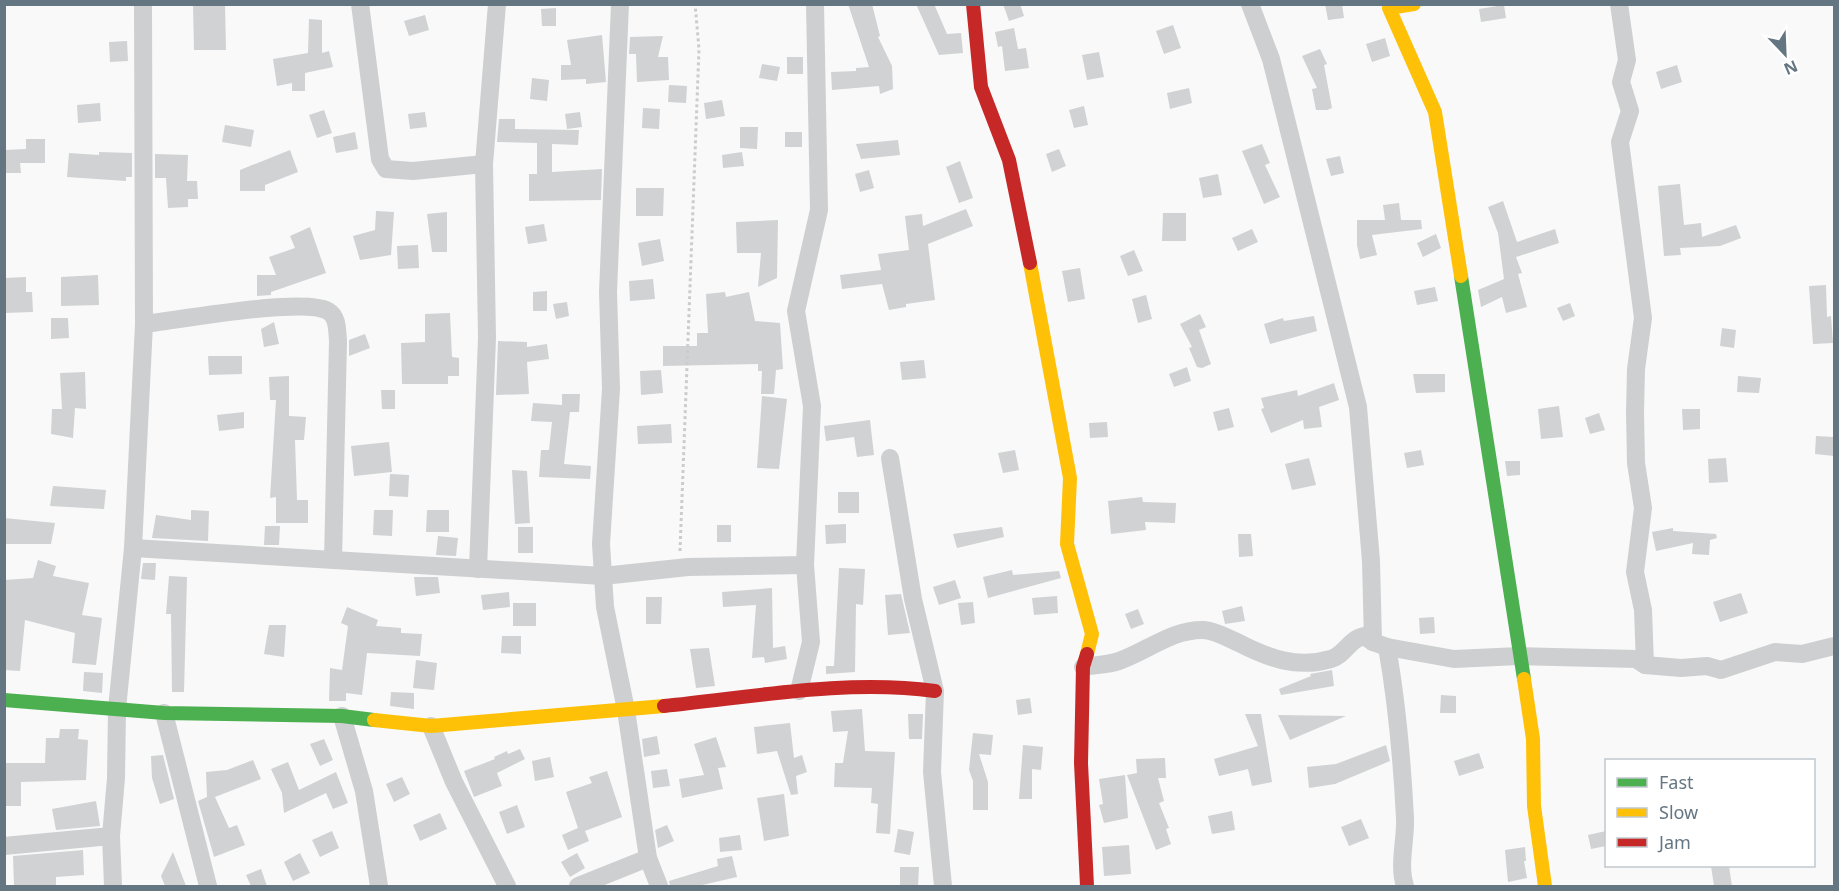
<svg xmlns="http://www.w3.org/2000/svg" width="1839" height="891" font-family="'Noto Sans',sans-serif">
  <style>
    .building { fill: #d0d2d3 }
    .lines { fill: none; stroke-linecap: round; stroke-linejoin: round }
    .path { stroke: #cbcccd; stroke-width: 3; stroke-dasharray: 3 3; stroke-linecap: butt }
    .street { stroke: #cecfd0; stroke-width: 18 }
    .fast { stroke: #4caf50; stroke-width: 14 }
    .slow { stroke: #ffc107; stroke-width: 14 }
    .jam { stroke: #c62828; stroke-width: 14 }
  </style>
  <rect width="100%" height="100%" fill="#f9f9f9"/>
  <g class="building">
    <path d="M193 4H225L226 50H194Z"/>
    <path d="M848 4H872L880 36 878 37 892 66 893 89 880 94 879 86 832 90 831 72 856 71V68L869 67Z"/>
    <path d="M916 4H934L947 34 961 33 963 53 939 55Z"/>
    <path d="M1003 4H1020L1024 16 1009 21Z"/>
    <path d="M1325 4H1342L1344 18 1328 20Z"/>
    <path d="M1504 5 1506 18 1481 22 1479 9Z"/>
    <path d="M556 8V26H542L541 9Z"/>
    <path d="M425 15 429 30 409 36 404 21Z"/>
    <path d="M309 19 322 20V53L329 51 333 67 305 73V91H292V83L277 86 273 59 308 53Z"/>
    <path d="M1173 25 1181 48 1164 54 1156 31Z"/>
    <path d="M1014 28 1018 49 1026 48 1029 68 1005 71 1002 46 998 47 995 32Z"/>
    <path d="M602 35 606 82 586 84V79L561 80V65H571L567 40Z"/>
    <path d="M663 36 658 57H668L669 80 637 82 636 54H629L630 37Z"/>
    <path d="M1385 38 1390 56 1372 62 1366 44Z"/>
    <path d="M127 41 128 61 110 62 109 42Z"/>
    <path d="M1320 49 1327 64 1324 65 1332 108 1327 110H1316L1312 89 1317 88 1302 56Z"/>
    <path d="M1099 52 1104 77 1087 80 1082 55Z"/>
    <rect x="787" y="57" width="16" height="17"/>
    <path d="M762 64 780 67 777 81 759 78Z"/>
    <path d="M1677 65 1682 82 1661 89 1656 72Z"/>
    <path d="M532 78 549 80 547 101 530 99Z"/>
    <path d="M669 85 687 86 686 103 668 102Z"/>
    <path d="M1189 88 1192 103 1170 109 1167 93Z"/>
    <path d="M722 100 725 116 706 119 704 103Z"/>
    <path d="M100 103 101 121 78 123 77 105Z"/>
    <path d="M1084 106 1088 125 1074 128 1069 110Z"/>
    <path d="M643 108 660 109 659 129 642 128Z"/>
    <path d="M324 110 332 133 317 138 309 115Z"/>
    <path d="M425 112 427 127 410 129 408 114Z"/>
    <path d="M580 112 582 127 567 129 565 114Z"/>
    <path d="M499 119H515V129L579 130 578 145 552 144V172L602 169 601 200 529 201V174H537V143L497 142Z"/>
    <path d="M225 125 254 130 251 147 222 142Z"/>
    <path d="M740 127H758L757 149 740 148Z"/>
    <path d="M355 132 358 149 336 153 333 137Z"/>
    <rect x="785" y="132" width="17" height="15"/>
    <path d="M26 139H45V163H20L21 173H4V150L26 149Z"/>
    <path d="M898 140 900 155 861 159 856 144Z"/>
    <path d="M1262 144 1270 163 1265 165 1280 197 1264 204 1242 151Z"/>
    <path d="M1059 149 1066 166 1052 172 1046 154Z"/>
    <path d="M290 150 298 172 265 185V191H240V170Z"/>
    <path d="M99 152 132 153V177H126V181L67 177 69 153 99 155Z"/>
    <path d="M742 152 744 166 723 168 722 155Z"/>
    <path d="M155 154 188 155 187 181H197L198 199H188V207L168 208 166 178H155Z"/>
    <path d="M1340 156 1344 173 1331 176 1326 159Z"/>
    <path d="M960 161 973 198 959 203 946 167Z"/>
    <path d="M869 170 874 188 860 192 855 174Z"/>
    <path d="M1218 174 1222 195 1203 198 1199 178Z"/>
    <path d="M1680 184 1684 225 1701 223 1702 237 1736 225 1741 238 1720 246 1680 248 1681 255 1664 256 1658 186Z"/>
    <path d="M636 188H664L663 216H636Z"/>
    <path d="M1503 201 1517 242 1555 229 1559 243 1516 257 1522 273 1518 274 1527 307 1506 313 1502 297 1481 307 1478 290 1504 279 1498 233 1488 207Z"/>
    <path d="M1399 203 1401 220H1421L1422 229 1372 235 1377 255 1360 259 1357 245V220H1385L1383 205Z"/>
    <path d="M966 209 973 226 928 244 935 300 906 304V307L889 310 882 284 842 289 840 275 881 270 878 254 909 250 905 216 922 214 923 226Z"/>
    <path d="M376 211 394 212 391 255 360 260 353 236 375 230Z"/>
    <path d="M447 212V252H432L427 214Z"/>
    <path d="M1163 213H1186V241H1162Z"/>
    <path d="M778 220 777 278 758 287 761 253H737L736 222Z"/>
    <path d="M544 224 547 241 528 244 525 227Z"/>
    <path d="M310 227 326 273 271 292V295L257 296V275H276L269 257 295 248 290 236Z"/>
    <path d="M1252 229 1258 242 1238 251 1232 238Z"/>
    <path d="M1436 234 1441 248 1423 257 1417 243Z"/>
    <path d="M660 239 664 261 642 266 638 243Z"/>
    <path d="M418 245 419 268 398 269 397 246Z"/>
    <path d="M1134 250 1143 271 1128 276 1120 256Z"/>
    <path d="M1080 268 1085 299 1068 302 1062 271Z"/>
    <path d="M98 275 99 305 61 306V277Z"/>
    <path d="M26 277V292H32L33 312 4 313V278Z"/>
    <path d="M653 279 655 299 630 301 629 281Z"/>
    <path d="M1826 285 1827 317 1831 316 1833 343 1813 344 1809 286Z"/>
    <path d="M1435 287 1438 301 1417 305 1414 291Z"/>
    <path d="M547 291V311H533V292Z"/>
    <path d="M725 292 726 297 749 292 755 321 780 323 783 369 776 370 774 394H761L762 371H758V364L663 366V346H697V333H708L706 294Z"/>
    <path d="M1146 295 1152 319 1138 323 1132 299Z"/>
    <path d="M567 302 569 316 556 319 553 304Z"/>
    <path d="M1570 303 1575 316 1563 321 1557 308Z"/>
    <path d="M450 313 452 357 459 358V376H448V384H402L401 343 425 342V314Z"/>
    <path d="M1200 314 1206 327 1199 330 1211 364 1202 368 1197 367 1189 348 1192 347 1180 324Z"/>
    <path d="M1314 316 1317 331 1270 344 1264 324 1283 318 1284 321Z"/>
    <path d="M51 318H68L69 338 51 339Z"/>
    <path d="M274 322 279 344 264 347 261 329Z"/>
    <path d="M1722 328 1736 330 1734 348 1720 346Z"/>
    <path d="M365 334 370 348 349 356V340Z"/>
    <path d="M498 341 527 342V347L547 344 549 359 527 362 529 394 496 395Z"/>
    <path d="M208 356H242V374L209 375Z"/>
    <path d="M924 360 926 378 902 380 900 362Z"/>
    <path d="M1187 367 1191 381 1174 387 1169 374Z"/>
    <path d="M661 370 663 393 641 395 640 371Z"/>
    <path d="M85 372 86 409 75 408 73 438 51 434 52 409H62L60 373Z"/>
    <path d="M1413 374H1445V392L1416 393Z"/>
    <path d="M289 376V416L306 417 304 440H295L297 500H308V523H276V497L270 498 276 400H270L269 377Z"/>
    <path d="M1738 376 1761 378 1759 393 1737 392Z"/>
    <path d="M1334 383 1339 400 1319 407 1322 427 1304 429 1303 420 1271 433 1261 409 1264 408 1261 398 1297 390 1298 396Z"/>
    <path d="M381 390H395V409H382Z"/>
    <path d="M562 394H580L579 412H570L564 464 591 466 590 479 539 477 541 450H549L552 422 531 421 533 403 562 405Z"/>
    <path d="M762 396 787 399 779 469 757 468Z"/>
    <path d="M1559 406 1563 437 1541 439 1538 409Z"/>
    <path d="M1229 408 1234 427 1218 431 1213 412Z"/>
    <path d="M1682 409H1700V429L1683 430Z"/>
    <path d="M244 412V428L219 431 217 415Z"/>
    <path d="M1599 413 1605 430 1590 434 1585 418Z"/>
    <path d="M870 420 874 455 857 457 854 437 826 441 824 426Z"/>
    <path d="M1107 422 1108 437 1090 438 1089 423Z"/>
    <path d="M671 424 672 443 638 444 637 426Z"/>
    <path d="M1816 436 1834 437V456L1815 454Z"/>
    <path d="M389 442 392 472 354 476 351 446Z"/>
    <path d="M1015 450 1019 470 1003 473 998 453Z"/>
    <path d="M1421 450 1424 465 1407 468 1404 453Z"/>
    <path d="M1309 458 1316 485 1292 490 1285 464Z"/>
    <path d="M1726 458 1728 482 1709 483 1708 459Z"/>
    <path d="M1505 461H1520V475L1507 476Z"/>
    <path d="M512 470 527 471 530 523 515 524Z"/>
    <path d="M390 474 409 475 408 497 389 496Z"/>
    <path d="M53 486 106 490 104 509 50 506Z"/>
    <rect x="838" y="492" width="21" height="21"/>
    <path d="M1142 497 1143 502 1176 503 1175 523 1145 522 1146 530 1111 534 1108 501Z"/>
    <path d="M191 510 209 511 208 541 152 538 156 515 191 520Z"/>
    <path d="M374 510H393L392 536 373 535Z"/>
    <path d="M427 510H449V532H426Z"/>
    <path d="M4 518 55 523 51 544H4Z"/>
    <path d="M846 524V543L826 544 825 525Z"/>
    <rect x="717" y="525" width="14" height="17"/>
    <path d="M265 526H280L279 545H264Z"/>
    <rect x="518" y="527" width="15" height="26"/>
    <path d="M1002 527 1004 537 957 548 953 534Z"/>
    <path d="M1673 528V531L1716 534 1717 538 1710 540 1709 555 1692 554 1693 543 1656 551 1652 532Z"/>
    <path d="M1238 534H1251L1253 556 1239 557Z"/>
    <path d="M438 536 458 538 456 556 436 555Z"/>
    <path d="M38 560 56 566 53 576 89 583 82 615 102 618 96 665 72 663 75 633 25 620 20 671 4 670V580L33 578Z"/>
    <path d="M143 563H156L155 580 141 579Z"/>
    <path d="M839 568 865 569 863 605 856 604 855 672 826 674V666H834Z"/>
    <path d="M1012 570 1013 575 1059 571 1061 578 988 598 983 577Z"/>
    <path d="M169 576 187 577 184 692H172L171 614H166Z"/>
    <path d="M414 577H438L440 593 416 596Z"/>
    <path d="M955 580 961 598 939 605 933 587Z"/>
    <path d="M772 588 773 648 785 646 787 659 765 663 764 657 752 658 756 605 723 607 722 592Z"/>
    <path d="M509 592 510 607 483 610 481 595Z"/>
    <path d="M1741 593 1748 613 1720 622 1713 602Z"/>
    <path d="M901 594 910 633 888 635 885 595Z"/>
    <path d="M1057 596 1058 613 1034 615 1032 598Z"/>
    <path d="M646 597H662L661 624H646Z"/>
    <path d="M973 602 975 623 961 625 958 603Z"/>
    <rect x="513" y="603" width="23" height="23"/>
    <path d="M1242 606 1245 621 1225 624 1222 611Z"/>
    <path d="M347 607 378 620 376 626 401 628V633L422 634 420 656 367 653 362 695 346 693V701H329L330 668 342 670 348 626 341 623Z"/>
    <path d="M1138 609 1144 624 1131 629 1125 614Z"/>
    <path d="M1434 617 1435 633 1420 634 1419 618Z"/>
    <path d="M269 625H286L284 657 264 654Z"/>
    <path d="M502 636H521V654L501 653Z"/>
    <path d="M709 648 715 686 696 688 690 649Z"/>
    <path d="M416 660 437 663 434 690 413 688Z"/>
    <path d="M1332 670 1334 686 1281 695 1279 689 1311 676 1310 674Z"/>
    <path d="M84 672 103 673 102 693 83 691Z"/>
    <path d="M391 692 414 693V709L390 706Z"/>
    <path d="M1441 695 1456 696V713H1440Z"/>
    <path d="M1030 698 1032 713 1018 715 1016 700Z"/>
    <path d="M862 709 865 751 895 752 890 834 876 833 878 804 871 803 872 788 834 787 835 763H843L848 731 833 732 831 711Z"/>
    <path d="M908 714H923L922 739H909Z"/>
    <path d="M1245 714H1261L1272 782 1252 786 1248 769 1219 776 1214 759 1258 746Z"/>
    <path d="M1278 715 1346 716 1290 740Z"/>
    <path d="M790 723 794 758 802 755 807 772 796 776 798 794 791 795 777 751 757 754 754 727Z"/>
    <path d="M60 729H79L78 739 88 740 86 780 21 782V806H4V763H45L46 738H59Z"/>
    <path d="M973 733 993 735 991 755 979 754 988 782V810H973V781L969 770Z"/>
    <path d="M657 736 660 754 644 757 642 739Z"/>
    <path d="M716 737 726 767 718 768 723 789 682 798 679 779 704 775 694 744Z"/>
    <path d="M324 739 333 760 320 766 310 744Z"/>
    <path d="M1023 745 1043 747 1041 770 1032 769V799H1019Z"/>
    <path d="M1386 745 1390 761 1335 784 1309 788 1307 767 1336 764Z"/>
    <path d="M520 749 525 759 497 773 502 786 474 797 464 771 495 759 494 757 507 751 508 754Z"/>
    <path d="M1479 753 1484 768 1459 776 1454 761Z"/>
    <path d="M163 755 174 799 160 804 152 778 151 756Z"/>
    <path d="M550 757 554 777 535 781 532 761Z"/>
    <path d="M1165 758 1166 778H1158L1164 801 1159 803 1169 828 1166 829 1171 844 1156 850 1127 775 1137 773 1136 759Z"/>
    <path d="M253 760 261 779 215 797 229 828 237 825 245 845 214 857 198 801 207 797 206 772 227 770Z"/>
    <path d="M288 762 299 790 336 772 348 803 333 809 326 793 284 813 282 793 271 769Z"/>
    <path d="M667 769 670 786 653 788 651 771Z"/>
    <path d="M607 771 622 817 585 831 589 841 568 850 562 835 578 828 566 792 592 783 589 777Z"/>
    <path d="M1125 775 1128 818 1104 823 1099 805 1103 804 1099 779Z"/>
    <path d="M402 777 410 794 394 802 386 784Z"/>
    <path d="M784 794 789 836 764 841 757 798Z"/>
    <path d="M96 801 100 826 56 830 52 809Z"/>
    <path d="M517 805 525 827 507 834 499 812Z"/>
    <path d="M1232 811 1235 830 1212 834 1208 816Z"/>
    <path d="M440 813 447 829 420 841 413 825Z"/>
    <path d="M1361 819 1369 838 1349 846 1341 827Z"/>
    <path d="M667 825 674 841 658 848 655 830Z"/>
    <path d="M898 829 914 832 910 855 894 852Z"/>
    <path d="M332 831 339 848 320 857 312 840Z"/>
    <path d="M1606 831V846L1591 849 1588 835Z"/>
    <path d="M740 835 742 850 720 852 719 838Z"/>
    <path d="M1129 845 1131 874 1104 876 1102 847Z"/>
    <path d="M1525 847 1526 861H1524L1527 878 1508 882 1505 850Z"/>
    <path d="M83 850 84 875 56 877V886H14L13 856Z"/>
    <path d="M173 852 186 886H165L161 876Z"/>
    <path d="M300 853 310 873 293 881 284 862Z"/>
    <path d="M577 853 585 868 570 877 561 862Z"/>
    <path d="M732 856 737 877 698 886H670L669 881 718 866 717 859Z"/>
    <path d="M1711 866H1729L1732 886H1714Z"/>
    <path d="M900 867H919L918 886H900Z"/>
    <path d="M261 869 267 886H251L246 875Z"/>
  </g>
  <g class="lines">
    <path class="path" d="M680 551 699 49 695 4"/>
    <g class="street">
      <path d="M360 4 380 159 386 169 413 171 484 164"/>
      <path d="M620 4 608 292 611 389 601 544 605 607 626 710 648 858 659 886"/>
      <path d="M1250 4 1271 59 1358 407 1371 561 1373 642 1387 647C1397 703 1402 760 1405 818 1406 840 1398 865 1405 886"/>
      <path d="M1619 4 1627 60 1621 82 1630 111 1620 142 1643 318 1636 369 1635 412 1636 463 1643 508 1635 572 1643 610 1645 665"/>
      <path d="M144 324C179 320 303 297 328 311 338 317 337 330 338 341L333 560"/>
      <path d="M890 458 913 599 935 691 932 772 943 886"/>
      <path d="M133 548 603 576 688 567 805 565"/>
      <path d="M478 569 487 338 484 164 497 4"/>
      <path d="M1387 647 1454 659 1519 656 1636 659 1645 665 1681 668 1707 666 1721 670 1775 652 1802 654 1834 646"/>
      <path d="M1083 667C1094 665 1108 665 1119 661 1148 651 1172 629 1204 630 1216 631 1228 638 1239 643 1268 658 1297 669 1331 659 1345 655 1349 639 1364 636L1373 642"/>
      <path d="M799 691 811 642 805 565 812 406 796 311 819 210 815 4"/>
      <path d="M164 713 208 886"/>
      <path d="M342 716 364 791 379 886"/>
      <path d="M431 726 454 782 507 886"/>
      <path d="M4 846 111 836"/>
      <path d="M113 886 111 836 116 778 117 709 133 548 144 324 143 4"/>
      <path d="M578 886 648 858"/>
    </g>
    <g class="fast">
      <path d="M1461 276 1524 679"/>
      <path d="M4 700 164 713 342 716 374 720"/>
    </g>
    <g class="slow">
      <path d="M1414 4 1389 8 1435 112 1461 276"/>
      <path d="M1030 263 1070 478 1067 544 1092 634 1087 654"/>
      <path d="M1524 679 1533 739 1534 806 1545 886"/>
      <path d="M374 720 431 726 664 706"/>
    </g>
    <g class="jam">
      <path d="M973 4 981 87 1009 160 1030 263"/>
      <path d="M1087 654 1083 667 1081 763 1087 886"/>
      <path d="M664 706C754 697 846 679 935 691"/>
    </g>
  </g>
  <rect width="1839" height="891" fill="none" stroke="#657683" stroke-width="12"/>
  <rect x="1605" y="759" width="210" height="108" fill="#ffffff" stroke="#c1c8cd" stroke-width="1.5"/>
  <rect x="1617" y="778" width="30" height="9" fill="#4caf50" stroke="#c1c8cd" stroke-width="1.5"/>
  <text x="1659" y="789" font-size="18" fill="#657683">Fast</text>
  <rect x="1617" y="808" width="30" height="9" fill="#ffc107" stroke="#c1c8cd" stroke-width="1.5"/>
  <text x="1659" y="819" font-size="18" fill="#657683">Slow</text>
  <rect x="1617" y="838" width="30" height="9" fill="#c62828" stroke="#c1c8cd" stroke-width="1.5"/>
  <text x="1659" y="849" font-size="18" fill="#657683">Jam</text>
  <g transform="translate(1785 54) rotate(157)" stroke="#ffffff" stroke-width="4.5" paint-order="stroke">
  <path d="M0-4.5L10 22L0 15L-10 22Z" fill="#657683"/>
  <text y="-9" font-size="16" font-weight="bold" text-anchor="middle" fill="#657683">N</text>
  </g>
</svg>
